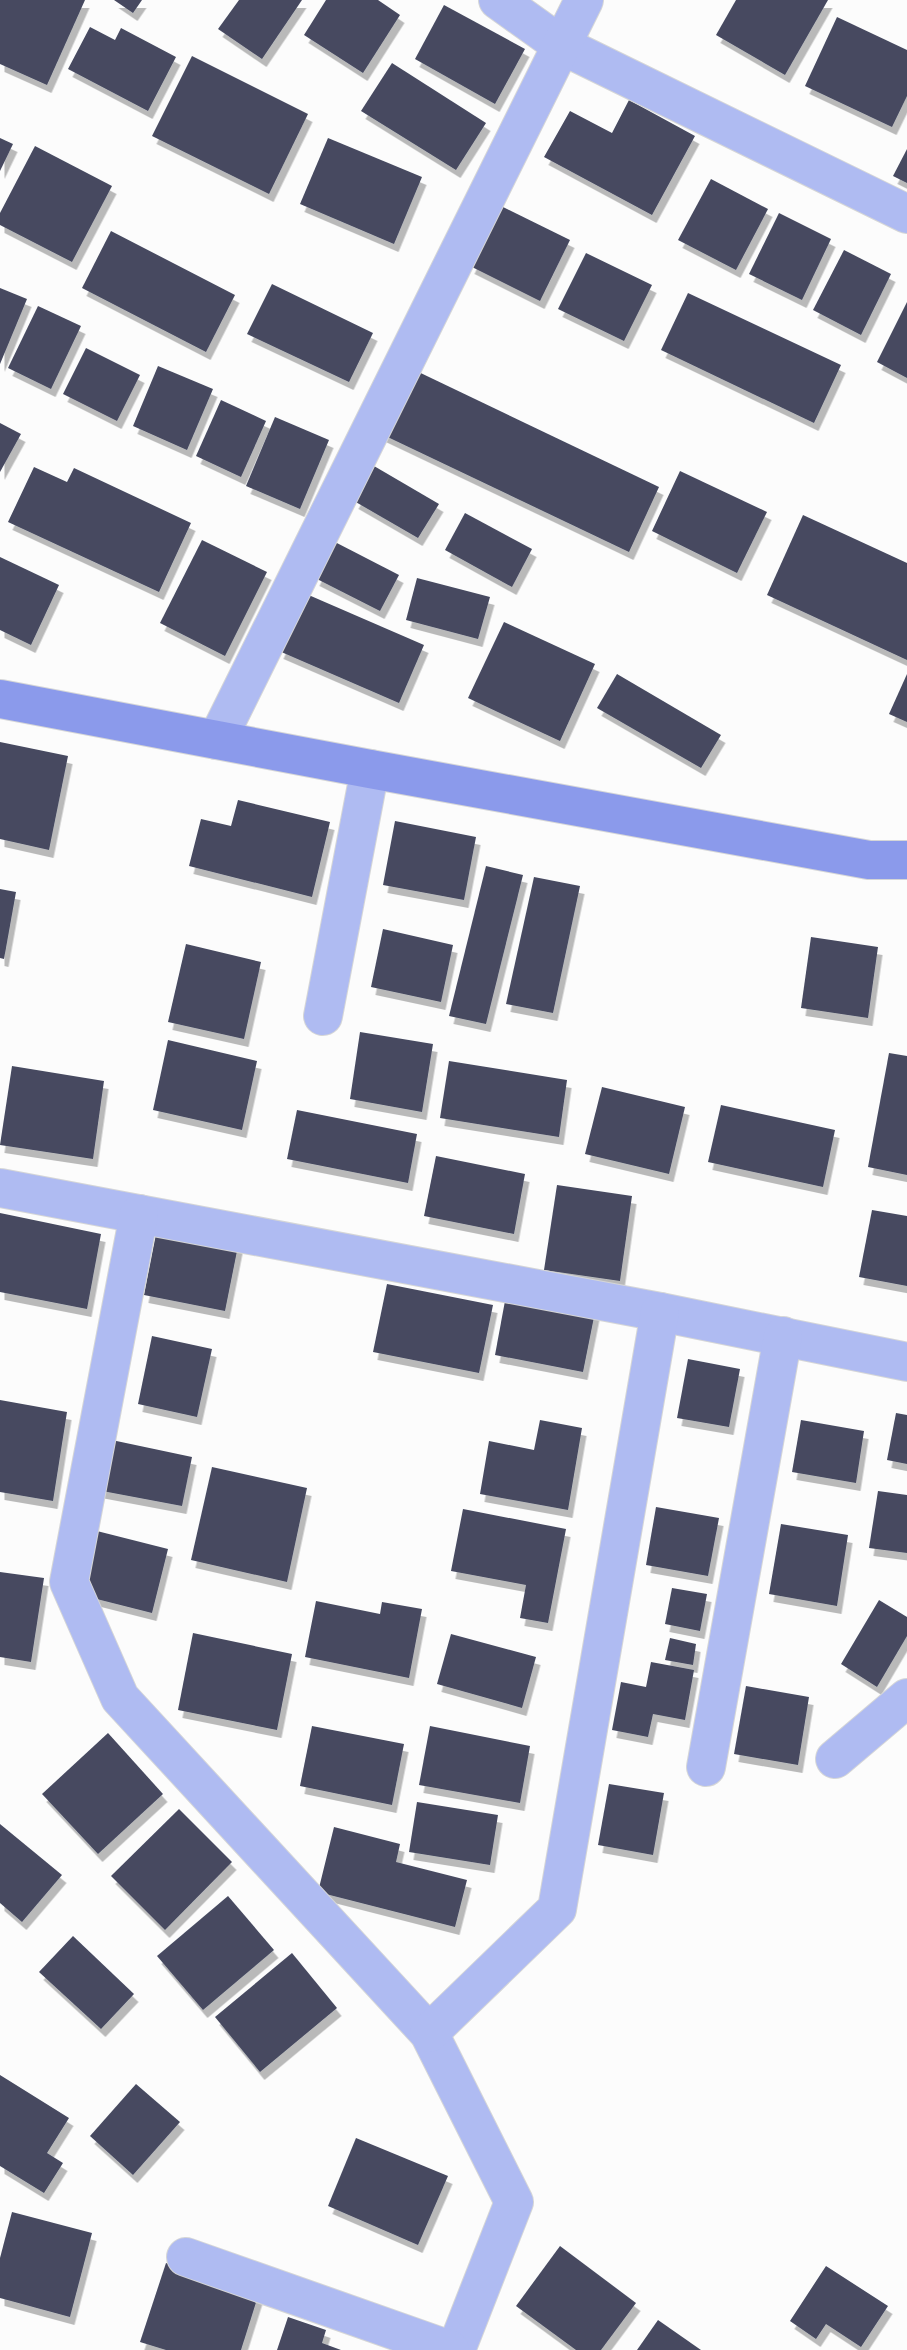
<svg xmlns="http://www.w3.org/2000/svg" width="907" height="2350" font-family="'Exo 2',sans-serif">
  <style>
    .building { fill: #464a60; filter: url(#shadow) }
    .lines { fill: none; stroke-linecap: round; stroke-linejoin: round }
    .street-casing { stroke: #d5d6d7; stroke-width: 40 }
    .secondary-casing { stroke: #d5d6d7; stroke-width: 40 }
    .street { stroke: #afbbf2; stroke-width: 38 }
    .secondary { stroke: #8b9aeb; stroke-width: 38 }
  </style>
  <defs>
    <filter id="shadow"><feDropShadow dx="4.5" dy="8" stdDeviation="0" flood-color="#0004"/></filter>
  </defs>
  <rect width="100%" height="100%" fill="#fcfcfc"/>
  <g class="building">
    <path d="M0 0H85L47 85 0 64Z"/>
    <path d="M114 0H142L133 13Z"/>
    <path d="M239 0H302L262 59 218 29Z"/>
    <path d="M326 0H378L400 15 363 73 304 35Z"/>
    <path d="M736 0H828L785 75 716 35Z"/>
    <path d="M444 5 525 49 495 104 415 59Z"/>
    <path d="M837 17 907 50V96L892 127 805 86Z"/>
    <path d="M90 27 115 40 121 28 176 57 148 111 68 69Z"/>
    <path d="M192 56 308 114 269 194 152 136Z"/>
    <path d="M392 63 486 123 456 170 361 111Z"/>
    <path d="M629 100 695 136 652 215 544 157 570 111 612 133Z"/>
    <path d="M0 138 13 144 0 171Z"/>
    <path d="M328 138 422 177 394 244 300 204Z"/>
    <path d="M35 146 112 186 72 262 0 225V213Z"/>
    <path d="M907 149V183L893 176Z"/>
    <path d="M711 179 768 209 736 270 678 240Z"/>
    <path d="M499 205 570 240 540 301 470 266Z"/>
    <path d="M779 213 831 239 802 300 749 274Z"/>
    <path d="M111 231 235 295 206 352 82 288Z"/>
    <path d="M844 250 891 274 861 335 813 310Z"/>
    <path d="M586 253 652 285 624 341 558 309Z"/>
    <path d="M272 284 373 333 349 382 247 334Z"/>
    <path d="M0 288 27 299 0 364Z"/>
    <path d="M688 293 841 365 814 423 661 350Z"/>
    <path d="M907 302V378L877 362Z"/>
    <path d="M38 306 81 326 51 389 8 368Z"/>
    <path d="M86 348 140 375 117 421 63 394Z"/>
    <path d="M158 366 213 389 187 450 133 426Z"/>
    <path d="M406 366 659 487 629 552 375 431Z"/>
    <path d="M221 400 266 421 241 477 196 456Z"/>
    <path d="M275 417 329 440 300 509 246 486Z"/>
    <path d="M0 423 21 434 0 472Z"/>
    <path d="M374 466 439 504 418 538 354 501Z"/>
    <path d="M34 467 67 482 74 468 191 523 159 592 8 522Z"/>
    <path d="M680 471 767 512 737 573 652 531Z"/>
    <path d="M465 513 532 549 512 587 445 550Z"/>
    <path d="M803 515 907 563V660L767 595Z"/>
    <path d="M202 540 267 572 225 656 160 623Z"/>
    <path d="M333 541 399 575 380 611 315 578Z"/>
    <path d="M0 557 59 585 31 645 0 630Z"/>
    <path d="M417 578 490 597 478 639 406 620Z"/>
    <path d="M304 593 424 645 399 703 279 651Z"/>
    <path d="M504 622 595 664 560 741 468 698Z"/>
    <path d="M617 674 721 735 701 768 597 708Z"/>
    <path d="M907 674V722L889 714Z"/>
    <path d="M0 742 68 756 49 850 0 839Z"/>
    <path d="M238 800 330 822 312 897 189 866 201 819 231 826Z"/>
    <path d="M395 821 476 837 464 900 383 885Z"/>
    <path d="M486 866 523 875 486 1024 449 1016Z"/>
    <path d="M534 877 580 886 553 1013 506 1004Z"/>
    <path d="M0 889 16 892 4 959 0 958Z"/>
    <path d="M383 929 453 945 441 1002 371 987Z"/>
    <path d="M811 937 878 947 868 1018 801 1008Z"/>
    <path d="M186 944 261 962 244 1039 168 1022Z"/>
    <path d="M360 1032 433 1044 422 1112 350 1099Z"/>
    <path d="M168 1040 257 1061 242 1130 153 1110Z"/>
    <path d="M889 1053 907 1056V1175L868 1167Z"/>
    <path d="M449 1061 567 1080 559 1137 440 1118Z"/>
    <path d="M12 1066 104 1081 93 1159 0 1145Z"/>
    <path d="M602 1087 685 1107 669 1174 585 1154Z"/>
    <path d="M721 1105 835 1130 823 1187 708 1162Z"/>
    <path d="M297 1110 417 1134 408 1183 287 1159Z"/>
    <path d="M436 1156 525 1174 514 1234 424 1216Z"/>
    <path d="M557 1185 632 1196 620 1281 544 1270Z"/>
    <path d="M872 1210 907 1216V1286L859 1277Z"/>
    <path d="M0 1213 101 1234 87 1309 0 1292Z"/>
    <path d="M158 1224 239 1241 225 1311 144 1295Z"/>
    <path d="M387 1284 493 1305 479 1373 373 1352Z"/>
    <path d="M507 1290 596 1307 583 1372 495 1355Z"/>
    <path d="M152 1336 212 1349 197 1417 138 1404Z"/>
    <path d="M688 1359 740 1369 729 1427 677 1418Z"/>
    <path d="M0 1400 67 1412 53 1501 0 1492Z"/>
    <path d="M896 1413 907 1415V1464L887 1460Z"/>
    <path d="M540 1420 582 1428 568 1510 480 1494 489 1441 534 1450Z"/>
    <path d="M801 1420 864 1431 856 1483 792 1472Z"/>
    <path d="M107 1439 192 1457 182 1506 97 1490Z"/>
    <path d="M212 1467 307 1488 287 1582 191 1560Z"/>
    <path d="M878 1491 907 1495V1553L869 1548Z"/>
    <path d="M656 1507 719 1518 708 1576 646 1565Z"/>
    <path d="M463 1509 566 1529 548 1623 520 1618 526 1585 451 1571Z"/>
    <path d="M781 1524 848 1535 837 1606 769 1594Z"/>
    <path d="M93 1530 168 1549 152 1613 77 1594Z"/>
    <path d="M0 1572 44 1578 31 1662 0 1657Z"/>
    <path d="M672 1588 707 1594 700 1631 665 1624Z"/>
    <path d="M879 1600 907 1617V1636L877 1687 841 1664Z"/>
    <path d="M316 1601 380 1614 382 1602 422 1609 409 1678 305 1657Z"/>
    <path d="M193 1633 292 1654 277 1730 178 1710Z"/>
    <path d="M451 1634 536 1657 522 1708 437 1684Z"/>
    <path d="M670 1638 696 1644 693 1665 665 1660Z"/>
    <path d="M651 1662 694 1670 685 1720 653 1714 648 1737 612 1730 621 1682 646 1687Z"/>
    <path d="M746 1686 809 1697 798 1765 734 1754Z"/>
    <path d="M312 1726 404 1744 392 1805 300 1786Z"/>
    <path d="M430 1726 530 1746 520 1803 419 1785Z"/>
    <path d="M108 1733 163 1794 98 1854 42 1794Z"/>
    <path d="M609 1784 664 1793 653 1855 598 1845Z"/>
    <path d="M417 1802 498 1815 490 1865 409 1852Z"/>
    <path d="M179 1809 232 1862 165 1930 111 1876Z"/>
    <path d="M0 1824 62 1875 22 1922 0 1903Z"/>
    <path d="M334 1827 400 1844 396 1862 467 1880 455 1927 318 1892Z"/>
    <path d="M228 1896 274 1950 203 2010 157 1956Z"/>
    <path d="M73 1936 134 1994 101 2029 39 1972Z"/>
    <path d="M292 1953 337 2008 260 2072 215 2017Z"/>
    <path d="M0 2075 69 2118 47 2153 63 2163 44 2193 0 2166Z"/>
    <path d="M136 2084 180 2122 133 2175 90 2136Z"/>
    <path d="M356 2138 448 2176 418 2245 328 2206Z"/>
    <path d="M12 2212 92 2233 70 2317 0 2298V2258Z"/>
    <path d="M560 2246 636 2303 601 2350H576L516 2306Z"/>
    <path d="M166 2263 259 2293 241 2350H166L140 2342Z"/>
    <path d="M826 2266 888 2306 861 2347 826 2324 816 2339 790 2321Z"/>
    <path d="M288 2317 326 2330 322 2343 341 2350H277Z"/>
    <path d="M658 2320 701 2350H637Z"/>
  </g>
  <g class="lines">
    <defs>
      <g id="street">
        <path d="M498 0 561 45 907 214"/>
        <path d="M217 740 584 0"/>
        <path d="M323 1016 370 769"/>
        <path d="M0 1188 660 1312 907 1362"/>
        <path d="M139 1214 69 1582 120 1698 429 2033 514 2202 456 2350"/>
        <path d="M835 1759 907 1698"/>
        <path d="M706 1767 783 1336"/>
        <path d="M429 2033 557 1909 660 1312"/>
        <path d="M186 2257 450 2350"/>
      </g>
      <path id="secondary" d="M0 699 370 769 869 860H907"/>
    </defs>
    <use href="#street" class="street-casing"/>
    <use href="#secondary" class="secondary-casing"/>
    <use href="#street" class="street"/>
    <use href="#secondary" class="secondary"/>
  </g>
</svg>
